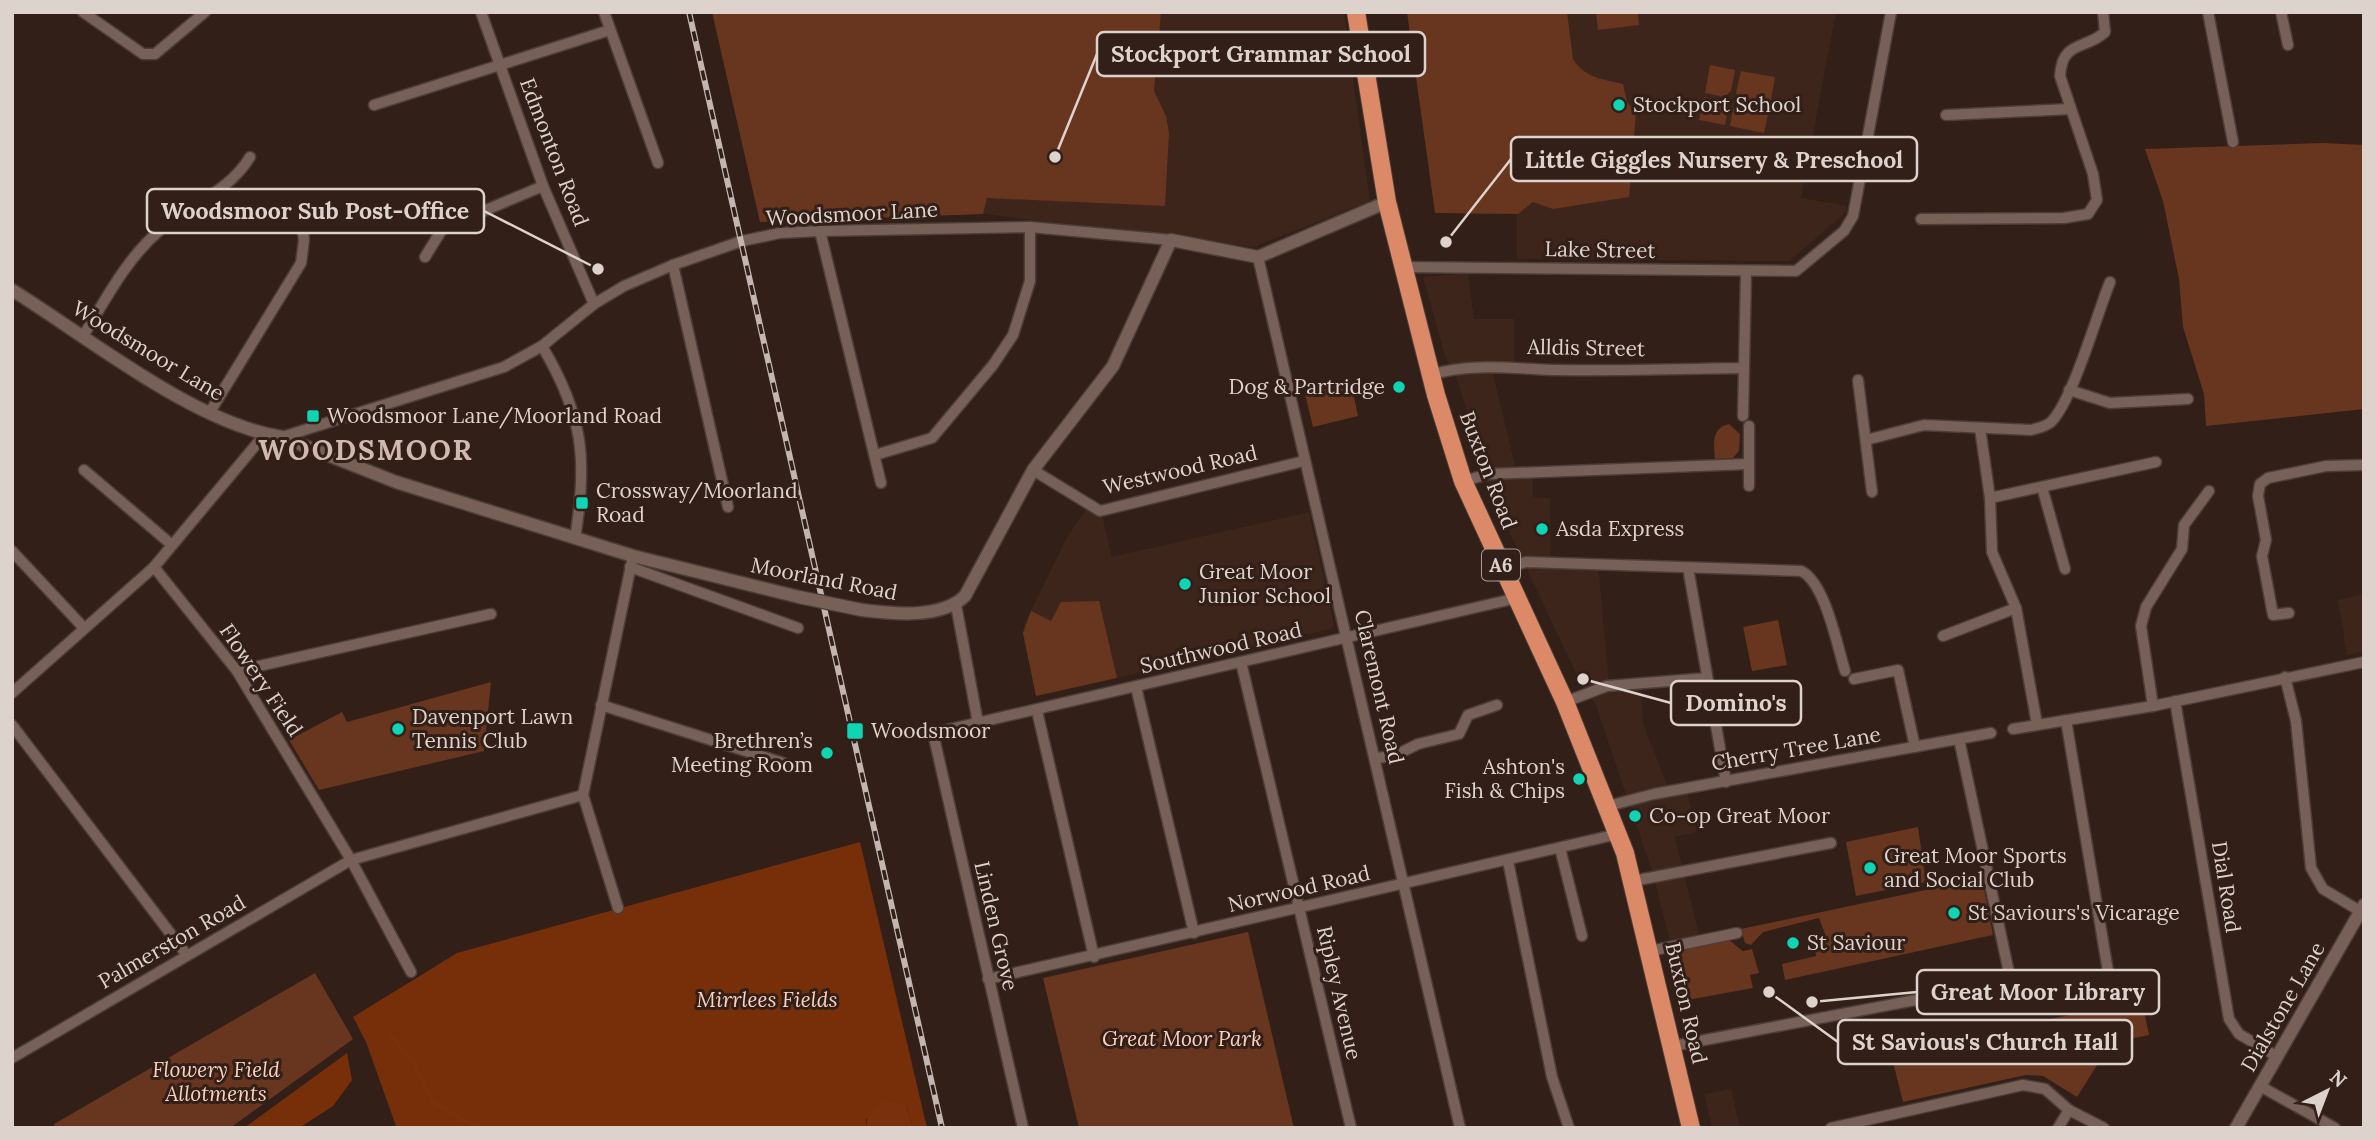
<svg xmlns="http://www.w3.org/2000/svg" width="2376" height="1140" font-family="Lora,serif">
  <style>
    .built { fill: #3d251b }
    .green { fill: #68351f }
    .forest { fill: #772f0a }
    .water { fill: #78300d }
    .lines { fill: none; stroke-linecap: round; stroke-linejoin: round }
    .stream { stroke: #78300d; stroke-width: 3.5 }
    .minor-casing { stroke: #4b3d38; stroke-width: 13 }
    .tertiary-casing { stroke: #4b3d38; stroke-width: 15 }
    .trunk-casing { stroke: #4b3d38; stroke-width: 20 }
    .minor { stroke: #766057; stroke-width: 10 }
    .tertiary { stroke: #766057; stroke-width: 12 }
    .trunk { stroke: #db8967; stroke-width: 18 }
    .rail-casing { stroke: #c3b6b0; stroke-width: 6 }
    .rail { stroke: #311f18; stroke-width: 3.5; stroke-dasharray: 10; stroke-linecap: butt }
    .tertiary-bridge-casing { stroke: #4b3d38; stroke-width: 15; stroke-linecap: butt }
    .tertiary-bridge { stroke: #766057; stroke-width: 12 }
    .poi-dot { fill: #0fd5b4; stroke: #311f18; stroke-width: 2.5 }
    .labels { text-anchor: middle; stroke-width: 6; stroke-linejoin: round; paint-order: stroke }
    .shield { fill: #311f18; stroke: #aa9c97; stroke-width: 2 }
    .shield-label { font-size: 19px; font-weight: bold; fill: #ded2cd }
    .poi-label { font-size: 21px; fill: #ded2cd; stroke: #311f18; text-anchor: start }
    .street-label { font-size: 21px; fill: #ded2cd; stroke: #311f18 }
    .park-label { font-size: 21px; font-style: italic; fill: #fdd0be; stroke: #311f18 }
    .district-label { font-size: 28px; font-weight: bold; letter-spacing: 2px; fill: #d1b9af; stroke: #311f18 }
    .leader { fill: none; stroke: #ded2cd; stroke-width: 2.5 }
    .callout-dot { fill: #ded2cd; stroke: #311f18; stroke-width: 2.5 }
    .callout { fill: #311f18; stroke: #ded2cd; stroke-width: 2.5 }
    .callout-label { font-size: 23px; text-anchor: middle; font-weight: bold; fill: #ded2cd }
  </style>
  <rect width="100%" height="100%" fill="#311f18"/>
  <g class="built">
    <path d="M712 12H1344L1370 201 1254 247 983 214 760 222Z"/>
    <path d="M1407 12H1836L1801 198 1847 206 1846 212 1790 261 1517 259V214L1435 213Z"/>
    <path d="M1468 273 1474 319H1514V374H1493L1517 473 1533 474V497L1550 498 1551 559 1598 562 1609 684 1641 681 1643 723 1669 790 1686 787 1697 832 1675 837 1700 938 1671 945 1651 868 1595 703 1582 686 1484 478 1481 457 1457 379 1446 359 1423 277Z"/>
    <path d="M1086 509 1102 515 1112 557 1309 512 1334 625 1331 629 1036 696 1023 633 1024 625 1066 539Z"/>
    <path d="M2364 594V651L2347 655 2338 600Z"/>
    <path d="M1731 1089 1740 1128H1712L1704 1094Z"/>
  </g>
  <g class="green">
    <path d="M712 12H1161L1154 91 1166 116 1169 133 1165 206 987 198 983 214 760 222Z"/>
    <path d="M1407 12H1567L1573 59C1585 78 1602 79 1623 84L1627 102 1636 112 1629 197 1553 209 1533 202 1518 214 1435 213Z"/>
    <path d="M1596 12H1638L1639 25 1598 30Z"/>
    <path d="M1710 65 1735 70 1731 91 1724 97 1705 93Z"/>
    <path d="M1741 71 1775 77 1770 106 1742 101 1736 93Z"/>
    <path d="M1704 97 1722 101 1728 109 1725 125 1699 120Z"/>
    <path d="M1742 105 1769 110 1764 133 1730 126 1733 109Z"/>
    <path d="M2323 143 2364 145V409L2206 426 2204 394 2183 327 2179 279 2163 201 2145 149Z"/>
    <path d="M1351 383 1358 416 1313 427 1305 394Z"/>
    <path d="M1729 424 1740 434 1739 451 1733 458 1715 459C1714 444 1711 428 1729 424Z"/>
    <path d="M1099 601 1117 678 1036 696 1023 633 1031 611 1051 621 1061 602Z"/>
    <path d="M1778 620 1787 665 1752 671 1743 627Z"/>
    <path d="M491 682 484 751 319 790 289 740 342 712 347 722Z"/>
    <path d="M1918 827 1926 882 1856 896 1846 842Z"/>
    <path d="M1982 878 1993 935 1785 980 1782 964 1816 956 1815 951 1825 948 1824 944 1828 942 1819 918 1763 932 1751 945 1745 943 1741 929Z"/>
    <path d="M1248 932 1294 1128H1079L1043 978Z"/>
    <path d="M1729 940 1743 951 1752 949 1759 973 1750 975 1753 988 1682 1001 1670 951Z"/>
    <path d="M315 973 353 1039 230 1128H55L54 1124Z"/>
    <path d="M2142 1001 2149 1035 2111 1043 2077 1097 2043 1076 2026 1075 1903 1102 1890 1050Z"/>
  </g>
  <g class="forest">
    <path d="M860 842 927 1128H913L906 1106 866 1119V1128L396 1126 366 1042 353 1017 457 953Z"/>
    <path d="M347 1053 352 1080 333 1106 299 1128H244Z"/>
  </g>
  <path class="water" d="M884 1102H895L906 1106 913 1128H866C866 1115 872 1108 884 1102Z"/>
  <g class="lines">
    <path class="stream" d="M389 1033 415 1065 432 1101 477 1128"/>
    <defs>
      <g id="minor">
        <path d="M83 12 143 54H155L205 12"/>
        <path d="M481 12 543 186 594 304"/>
        <path d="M604 12 658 163"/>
        <path d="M2208 12 2233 142"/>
        <path d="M2281 12 2288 45"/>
        <path d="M374 105 610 30"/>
        <path d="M1946 115 2071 109"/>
        <path d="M1921 219 2064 218 2088 214 2097 200 2093 174 2060 76C2062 40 2086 50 2105 32L2103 12"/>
        <path d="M424 222 443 228 543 186"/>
        <path d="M820 231 881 483"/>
        <path d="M425 257 443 228"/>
        <path d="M1258 257 1460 1128"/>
        <path d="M673 265 728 507"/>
        <path d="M1402 267 1796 271 1844 231 1853 216 1891 12"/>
        <path d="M83 336C105 301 126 259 159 231 188 206 230 191 250 157"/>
        <path d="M542 346C583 415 588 459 575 538"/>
        <path d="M1430 375C1472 362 1516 369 1559 370 1620 371 1681 369 1742 368"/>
        <path d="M1858 380 1872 492"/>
        <path d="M2069 390 2110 403 2188 399"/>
        <path d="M210 412 301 263 304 240 299 203"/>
        <path d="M1743 416 1746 273"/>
        <path d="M1749 426V486"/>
        <path d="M1980 428 1990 498 1992 552 2016 608 2037 724"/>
        <path d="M265 434 154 567 237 671 351 860 411 972"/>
        <path d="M282 437 504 367 542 346 594 304 624 286 673 265 742 241 780 233 820 231 1030 227 1171 240"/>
        <path d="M1866 440 1924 425 2031 430C2038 428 2045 427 2051 422 2073 400 2097 314 2110 282"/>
        <path d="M875 455 932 438 993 365 1013 335 1030 281V227"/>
        <path d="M84 470 172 545"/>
        <path d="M1033 470 1100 511 1304 461"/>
        <path d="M1463 481 1489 474 1749 464"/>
        <path d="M2042 487 2065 569"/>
        <path d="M1990 498 2156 462"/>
        <path d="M12 551 84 628"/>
        <path d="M630 567 798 628"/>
        <path d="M1688 568 1726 782"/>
        <path d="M1503 569 1526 562 1801 571C1825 582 1837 645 1845 671"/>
        <path d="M956 605 978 723"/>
        <path d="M2289 613 2273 615 2262 556 2266 540 2258 496 2260 484 2268 478 2326 466 2364 465"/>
        <path d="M1943 636 2016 608"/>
        <path d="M1241 662 1351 1128"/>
        <path d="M237 671 491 614"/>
        <path d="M2285 677 2296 721 2311 868 2323 889 2360 911"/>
        <path d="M1854 679 1898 670 1915 747"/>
        <path d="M1136 687 1194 933"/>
        <path d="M12 693 154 567"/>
        <path d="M2175 701 2229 1019 2239 1034 2276 1056"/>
        <path d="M1565 702 1607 686 1707 678"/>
        <path d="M601 705 799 768"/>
        <path d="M2153 706 2141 626 2146 607 2182 549 2184 525 2209 491"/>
        <path d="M1037 711 1094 957"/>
        <path d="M2066 720 2113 1001"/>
        <path d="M12 725 186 954"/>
        <path d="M2013 729 2153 706 2364 662"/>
        <path d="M1376 758 1394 756 1418 744 1459 734 1468 715 1497 705"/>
        <path d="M1608 806 1654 794 1991 733"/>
        <path d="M1560 848 1582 936"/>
        <path d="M1508 861 1552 1077 1569 1128"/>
        <path d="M1633 881 1831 843"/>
        <path d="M618 908 583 795 633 556"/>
        <path d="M1650 951 1737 933"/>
        <path d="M988 979 1618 834"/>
        <path d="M1673 1046 2011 982 1959 739"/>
        <path d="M12 1058 351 860 583 795"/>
        <path d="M2260 1086 2335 1128"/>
        <path d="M1023 1128 933 733 1517 598"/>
        <path d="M1831 1128 2023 1085 2045 1089 2069 1110"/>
        <path d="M2058 1128 2069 1110 2104 1128"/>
      </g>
      <g id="tertiary">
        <path d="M12 290C88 337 195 424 282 437L396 482 633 556 799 597"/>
        <path d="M862 610C894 614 941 619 965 596L1033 470 1113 366 1171 240 1258 257 1387 202"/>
        <path d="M2236 1128 2364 905"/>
      </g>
      <path id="trunk" d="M1356 12 1387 202 1436 395 1463 481 1565 702 1625 853 1691 1128"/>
    </defs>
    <use href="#minor" class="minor-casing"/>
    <use href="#tertiary" class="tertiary-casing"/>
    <use href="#trunk" class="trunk-casing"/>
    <use href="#minor" class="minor"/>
    <use href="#tertiary" class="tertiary"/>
    <use href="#trunk" class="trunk"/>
    <defs>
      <path id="rail" d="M689 12 942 1128"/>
    </defs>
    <use href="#rail" class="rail-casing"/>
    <use href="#rail" class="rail"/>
    <defs>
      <path id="tertiary-bridge" d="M799 597 862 610"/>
    </defs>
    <use href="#tertiary-bridge" class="tertiary-bridge-casing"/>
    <use href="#tertiary-bridge" class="tertiary-bridge"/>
  </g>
  <g class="poi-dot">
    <circle cx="1619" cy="105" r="7"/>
    <circle cx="1399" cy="387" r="7"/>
    <rect x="306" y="409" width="14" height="14" rx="3.5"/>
    <rect x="575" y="496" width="14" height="14" rx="3.5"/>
    <circle cx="1542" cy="529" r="7"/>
    <circle cx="1185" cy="584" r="7"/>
    <circle cx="398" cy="729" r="7"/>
    <rect x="846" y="722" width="18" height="18" rx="3.5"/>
    <circle cx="827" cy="753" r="7"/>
    <circle cx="1579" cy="779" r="7"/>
    <circle cx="1635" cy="816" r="7"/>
    <circle cx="1870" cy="868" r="7"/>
    <circle cx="1954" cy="913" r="7"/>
    <circle cx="1793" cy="943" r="7"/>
  </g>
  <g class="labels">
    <rect class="shield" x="1482" y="549.5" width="38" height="31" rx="5"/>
    <g class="shield-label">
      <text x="1501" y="572">A6</text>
    </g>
    <g class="poi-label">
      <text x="1633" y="112">Stockport School</text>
      <text x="1385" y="394" text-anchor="end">Dog &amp; Partridge</text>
      <text x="327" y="423">Woodsmoor Lane/Moorland Road</text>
      <text x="596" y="498">Crossway/Moorland<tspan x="596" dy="24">Road</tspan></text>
      <text x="1556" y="536">Asda Express</text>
      <text x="1199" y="579">Great Moor<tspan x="1199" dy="24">Junior School</tspan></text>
      <text x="412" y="724">Davenport Lawn<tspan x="412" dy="24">Tennis Club</tspan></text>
      <text x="871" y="738">Woodsmoor</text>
      <text x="813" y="748" text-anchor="end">Brethren’s<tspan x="813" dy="24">Meeting Room</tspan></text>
      <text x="1565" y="774" text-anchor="end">Ashton's<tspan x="1565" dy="24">Fish &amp; Chips</tspan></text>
      <text x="1649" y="823">Co-op Great Moor</text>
      <text x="1884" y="863">Great Moor Sports<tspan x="1884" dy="24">and Social Club</tspan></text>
      <text x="1968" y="920">St Saviours's Vicarage</text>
      <text x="1807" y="950">St Saviour</text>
    </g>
    <g class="street-label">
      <text transform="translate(554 152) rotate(69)" y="7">Edmonton Road</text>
      <text transform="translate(852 214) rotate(-3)" y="7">Woodsmoor Lane</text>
      <text transform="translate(1600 250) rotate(1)" y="7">Lake Street</text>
      <text transform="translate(1586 348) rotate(1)" y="7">Alldis Street</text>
      <text transform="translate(148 351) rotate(31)" y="7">Woodsmoor Lane</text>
      <text transform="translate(1180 470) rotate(-13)" y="7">Westwood Road</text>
      <text transform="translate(1488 470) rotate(69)" y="7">Buxton Road</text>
      <text transform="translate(824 579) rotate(11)" y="7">Moorland Road</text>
      <text transform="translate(1221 648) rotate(-13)" y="7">Southwood Road</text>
      <text transform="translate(261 680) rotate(56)" y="7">Flowery Field</text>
      <text transform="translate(1379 687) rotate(77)" y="7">Claremont Road</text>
      <text transform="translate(1796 749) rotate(-10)" y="7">Cherry Tree Lane</text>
      <text transform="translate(2226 887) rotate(81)" y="7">Dial Road</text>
      <text transform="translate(1299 889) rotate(-13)" y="7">Norwood Road</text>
      <text transform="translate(996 926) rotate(77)" y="7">Linden Grove</text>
      <text transform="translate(172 942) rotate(-30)" y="7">Palmerston Road</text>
      <text transform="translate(1339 993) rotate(77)" y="7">Ripley Avenue</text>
      <text transform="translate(1686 1003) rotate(77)" y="7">Buxton Road</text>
      <text transform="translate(2283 1007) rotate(-60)" y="7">Dialstone Lane</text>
    </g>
    <g class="park-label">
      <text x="767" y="1007">Mirrlees Fields</text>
      <text x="1182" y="1046">Great Moor Park</text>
      <text x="216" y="1077">Flowery Field<tspan x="216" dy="24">Allotments</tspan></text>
    </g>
    <g class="district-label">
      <text x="366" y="460">WOODSMOOR</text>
    </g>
  </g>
  <path class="leader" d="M1055 157L1097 54M1446 242L1511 159M598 269L484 211M1583 679L1671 703M1812 1002L1917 992M1769 992L1838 1042"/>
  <g class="callout-dot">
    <circle cx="1055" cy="157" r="7"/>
    <circle cx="1446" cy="242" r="7"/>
    <circle cx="598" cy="269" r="7"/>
    <circle cx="1583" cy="679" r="7"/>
    <circle cx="1812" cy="1002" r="7"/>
    <circle cx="1769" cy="992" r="7"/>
  </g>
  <g class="callout">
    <rect x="1097" y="32" width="328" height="44" rx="7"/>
    <rect x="1511" y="137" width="406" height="44" rx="7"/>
    <rect x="147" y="189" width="337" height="44" rx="7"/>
    <rect x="1671" y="681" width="130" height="44" rx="7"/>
    <rect x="1917" y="970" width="242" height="44" rx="7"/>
    <rect x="1838" y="1020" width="294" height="44" rx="7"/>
  </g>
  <g class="callout-label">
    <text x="1261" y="62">Stockport Grammar School</text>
    <text x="1714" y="168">Little Giggles Nursery &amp; Preschool</text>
    <text x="315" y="219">Woodsmoor Sub Post-Office</text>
    <text x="1736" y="711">Domino's</text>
    <text x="2038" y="1000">Great Moor Library</text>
    <text x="1985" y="1050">St Savious's Church Hall</text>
  </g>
  <rect width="2376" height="1140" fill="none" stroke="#ded2cd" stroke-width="28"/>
  <g transform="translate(2327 1091) rotate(42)" stroke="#311f18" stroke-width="5" paint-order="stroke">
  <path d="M0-5L12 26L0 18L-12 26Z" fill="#ded2cd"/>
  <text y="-10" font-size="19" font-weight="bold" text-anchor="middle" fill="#ded2cd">N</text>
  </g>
</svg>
